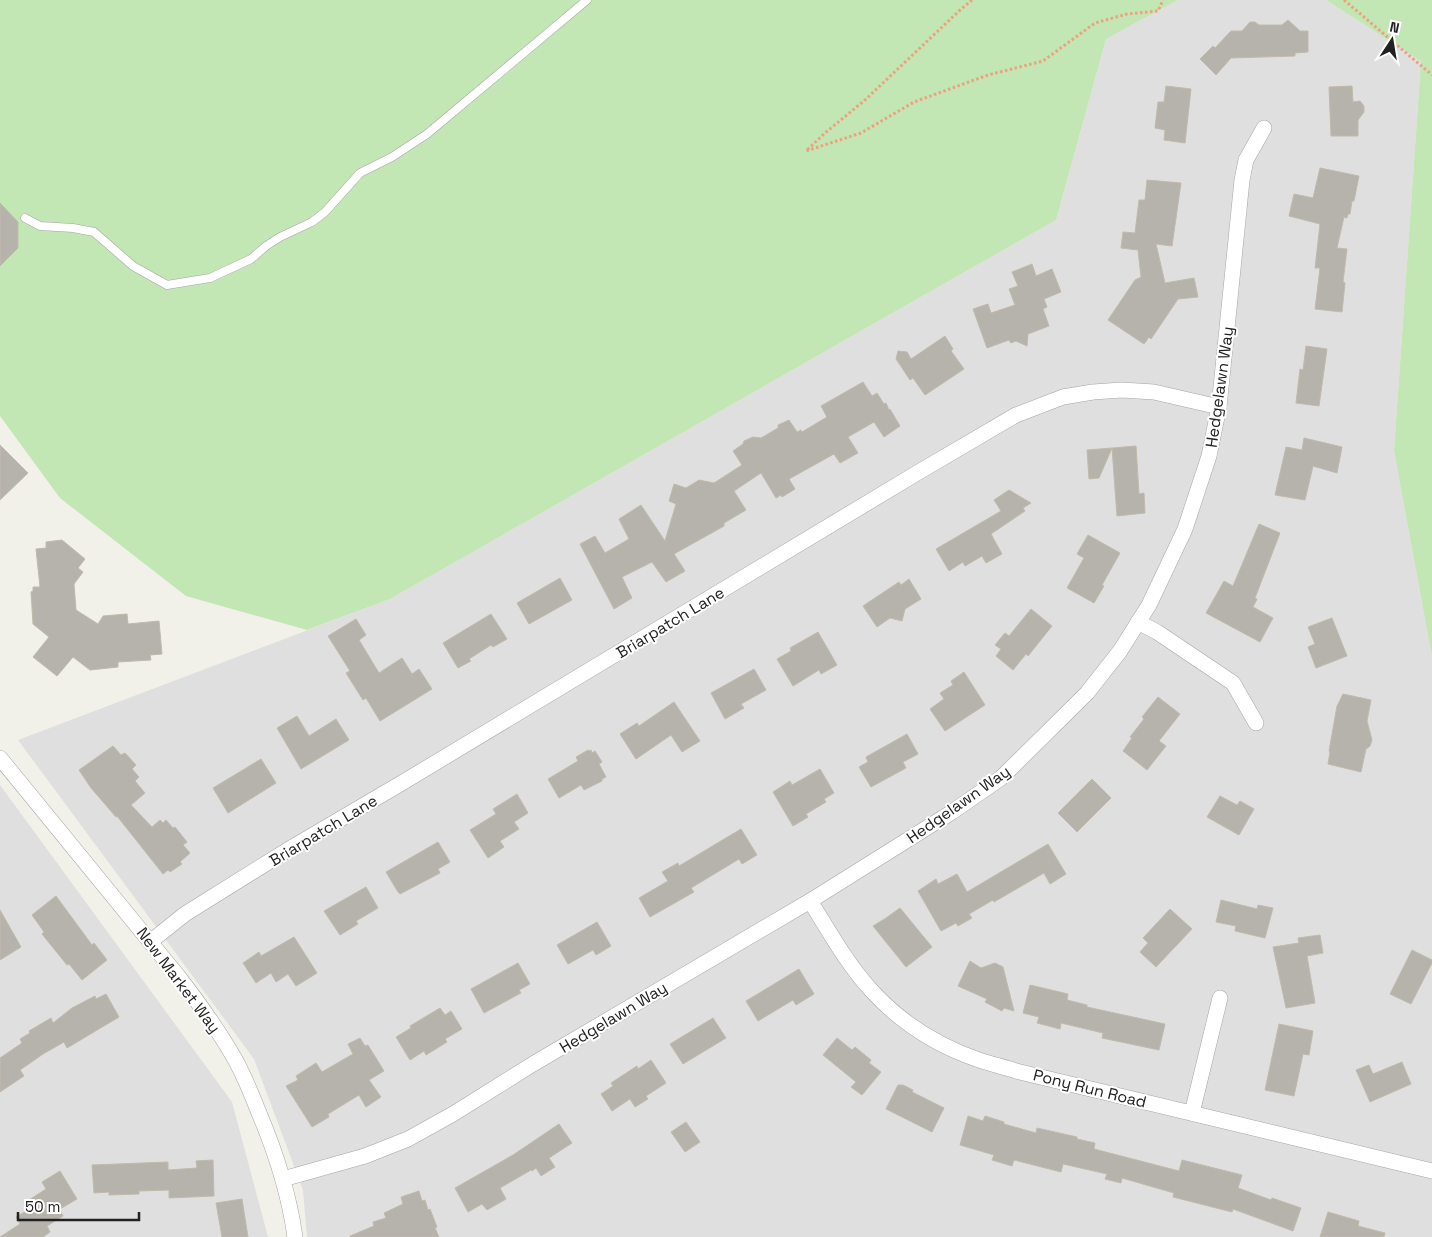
<svg xmlns="http://www.w3.org/2000/svg" width="1432" height="1237" font-family="'Space Grotesk',sans-serif">
  <style>
    .residential { fill: #dfdfdf }
    .grass { fill: #c2e6b4 }
    .building { fill: #b6b3ac; stroke: #c1baac }
    .lines { fill: none; stroke-linecap: round; stroke-linejoin: round }
    .service-casing { stroke: #a5a5a5; stroke-width: 9 }
    .minor-casing { stroke: #a5a5a5; stroke-width: 16 }
    .path { stroke: #eea17c; stroke-width: 3; stroke-dasharray: 2.5 2.5; stroke-linecap: butt }
    .service { stroke: #fff; stroke-width: 8 }
    .minor { stroke: #fff; stroke-width: 15 }
    .labels { text-anchor: middle; stroke-width: 4; stroke-linejoin: round; paint-order: stroke }
    .street-label { font-size: 16px; fill: #212121; stroke: #fff }
  </style>
  <rect width="100%" height="100%" fill="#f1f0e9"/>
  <g class="residential">
    <path d="M1178 0H1326L1421 61 1394 451 1432 657V1237H307L303 1190 254 1059 18 740 390 599 1056 220 1106 39Z"/>
    <path d="M0 785 232 1102 268 1237H0Z"/>
  </g>
  <g class="grass">
    <path d="M0 0H1178L1106 39 1056 220 390 599 307 630 186 596 60 498 0 416Z"/>
    <path d="M1326 0H1432V657L1394 451 1421 61Z"/>
  </g>
  <g class="building">
    <path d="M1288 20 1300 31H1308V52L1295 53V56L1231 58 1216 75 1200 59 1213 46 1215 48 1231 31H1242L1250 22H1255L1259 25H1282Z"/>
    <path d="M1166 86 1191 89 1185 143 1164 140 1165 130 1155 128 1158 102H1164Z"/>
    <path d="M1352 86 1353 102 1360 101 1364 106V112L1358 120V136H1331L1329 87Z"/>
    <path d="M1320 168 1359 176 1354 201H1352L1350 214H1348L1347 218 1344 217 1337 248 1347 249 1343 282 1345 283 1342 312 1315 309 1320 268H1315L1320 224 1289 216 1294 194 1313 198Z"/>
    <path d="M1147 180 1181 183 1172 246 1156 244 1165 283 1194 278 1198 297 1178 299 1151 339 1149 337 1144 344 1108 320 1135 280 1141 277 1138 250 1121 248 1123 232 1135 233 1139 200H1145Z"/>
    <path d="M0 203 18 222V248L0 266Z"/>
    <path d="M1032 264 1036 276 1052 269 1061 292 1044 299 1047 307 1043 309 1049 326 1028 334 1027 346 1016 341 1011 343 1009 340 987 348 973 309 988 304 991 313 1015 305 1009 289 1018 286 1012 272Z"/>
    <path d="M945 336 953 349 951 351 964 369 925 395 913 378 910 380 896 359 898 351 907 352 911 359Z"/>
    <path d="M1306 346 1327 349 1319 406 1296 403 1300 369 1303 370Z"/>
    <path d="M863 382 872 396 877 393 884 404 886 403 889 410 890 409 900 426 884 437 874 422 848 437 858 453 840 463 834 454 789 479 795 489 782 497 781 495 776 498 761 473 734 491 746 510 724 523V526L674 554 685 571 666 582 652 562 622 577 632 598 614 609 580 544 595 536 605 553 629 539 619 519 641 505 665 541 676 504 669 501 674 484 686 488 699 480 714 483 742 465 733 451 743 444 744 441 753 437 761 438 778 428V425L789 420 797 432 801 430 802 432 827 417 821 406Z"/>
    <path d="M1304 438 1342 447 1337 473 1313 466 1305 500 1275 495 1286 447 1302 450Z"/>
    <path d="M0 445 28 473 0 500Z"/>
    <path d="M1136 446 1139 494 1144 493 1145 513 1117 516 1112 448Z"/>
    <path d="M1112 448 1099 478 1089 479 1087 450Z"/>
    <path d="M1009 490 1031 503 1023 508 1025 511 991 534 1002 554 986 563 982 556 965 566 963 562 949 571 936 549 1001 511 994 500Z"/>
    <path d="M1259 524 1280 533 1255 598 1257 599 1253 607 1273 618 1260 642 1206 613 1224 581 1233 586Z"/>
    <path d="M1088 535 1120 553 1102 585 1104 586 1094 603 1067 588 1084 558 1077 554Z"/>
    <path d="M62 540 85 559 78 568 83 572 74 584 76 610 98 624 103 616 127 614 128 624 159 621 162 654 150 655 151 660 118 662V667L90 670 73 657 57 676 33 657 49 637 33 624 31 592 33 591V587H40L36 549 46 548V542Z"/>
    <path d="M560 578 572 600 529 624 517 603Z"/>
    <path d="M909 579 921 599 905 609 902 621 890 618 877 627 863 606 899 582 901 585Z"/>
    <path d="M1031 609 1052 626 1028 656 1026 654 1013 670 996 656 1001 649 995 645 1005 633 1009 636Z"/>
    <path d="M491 614 507 639 493 647 491 645 469 659 471 661 458 668 443 643Z"/>
    <path d="M1332 618 1347 656 1316 668 1308 647 1315 644 1308 627Z"/>
    <path d="M356 619 366 635 359 640 379 673 402 658 412 674 419 669 432 689 380 721 366 698 363 700 346 673 350 671 328 636Z"/>
    <path d="M818 632 837 665 821 674 819 670 793 686 777 659 791 651 790 648Z"/>
    <path d="M754 669 766 690 741 704 744 708 725 719 711 693Z"/>
    <path d="M964 672 985 705 945 731 930 709 944 699 940 693 953 685 951 681Z"/>
    <path d="M1343 694 1371 700 1367 721 1372 740 1370 746 1366 749 1361 772 1328 764 1330 752 1329 751 1337 706Z"/>
    <path d="M1158 697 1180 714 1159 741 1166 746 1147 770 1123 751 1132 738 1130 737 1144 719 1142 717Z"/>
    <path d="M674 702 700 741 682 752 671 735 636 759 620 734 637 723 639 726Z"/>
    <path d="M297 716 309 736 336 719 349 740 301 769 277 728Z"/>
    <path d="M907 734 918 754 903 762 906 768 871 787 859 767 868 762 866 757Z"/>
    <path d="M113 746 121 755 125 753 136 765 132 769 139 777 135 781 145 793 131 805 152 827 160 820 163 823 166 820 173 828 175 827 187 842 183 845 190 853 180 862 182 864 170 872 168 870 163 874 117 816 116 817 91 788 79 770Z"/>
    <path d="M588 750 589 751 591 750 592 753 595 751 602 762 599 764 606 777 602 779V781L584 790 581 785 559 798 548 779 578 761 576 757Z"/>
    <path d="M261 759 276 783 228 813 213 788Z"/>
    <path d="M820 769 834 793 824 799 826 802 806 814 808 817 793 826 773 792 790 781 792 785Z"/>
    <path d="M1092 779 1111 798 1077 832 1058 813Z"/>
    <path d="M517 794 528 813 514 822 519 829 500 841 504 847 488 858 470 830 496 814 493 809Z"/>
    <path d="M1220 796 1237 805 1240 801 1254 809 1239 835 1207 817Z"/>
    <path d="M741 829 757 855 742 864 739 859 691 888 694 892 650 917 639 898 668 881 662 872 678 863 679 866Z"/>
    <path d="M438 842 450 862 438 869 440 873 400 894 398 892 386 872Z"/>
    <path d="M1048 844 1066 874 1050 884 1044 873 994 902 993 900 969 914 972 918 958 926 956 923 941 931 918 891 936 879 938 884 957 874 967 892Z"/>
    <path d="M366 887 378 908 356 921 358 924 340 935 324 911Z"/>
    <path d="M56 896 92 945 94 943 107 960 82 980 69 964 67 965 42 934 44 932 32 915Z"/>
    <path d="M1221 900 1257 909 1258 905 1273 908 1265 938 1235 931 1236 926 1216 922Z"/>
    <path d="M900 908 932 947 906 967 873 926 886 918Z"/>
    <path d="M1170 909 1192 929 1156 967 1140 952 1148 943 1143 938Z"/>
    <path d="M0 910 21 947 0 960Z"/>
    <path d="M597 922 611 946 596 955 593 950 568 964 557 945Z"/>
    <path d="M1320 935 1323 953 1307 956 1315 1003 1286 1008 1273 947 1299 943 1298 938Z"/>
    <path d="M294 937 317 973 296 986 288 974 276 982 271 973 256 983 243 963 259 952 261 956Z"/>
    <path d="M1412 950 1432 960V963L1411 1004 1390 994Z"/>
    <path d="M970 961 981 968 995 963 1003 967 1014 1011 1004 1008 1002 1011 985 1002 987 999 958 986Z"/>
    <path d="M518 963 530 984 519 990 521 993 484 1013 471 989Z"/>
    <path d="M799 969 814 994 796 1005 793 1000 758 1021 746 1001Z"/>
    <path d="M1030 985 1068 994 1067 1000 1087 1005V1007L1165 1024 1159 1050 1102 1038 1103 1033 1061 1023 1060 1029 1037 1023 1039 1017 1023 1013Z"/>
    <path d="M106 994 119 1017 67 1048 64 1042 43 1054 20 1070 24 1076 0 1092V1058L22 1043 20 1039 30 1033 29 1031 51 1018 53 1023 72 1008 95 996 96 999Z"/>
    <path d="M440 1008 445 1015 451 1011 462 1029 445 1039 447 1042 426 1055 424 1051 410 1060 396 1037 411 1028 410 1026Z"/>
    <path d="M713 1018 726 1038 683 1064 670 1044Z"/>
    <path d="M1279 1024 1313 1031 1309 1055 1303 1054 1294 1096 1265 1090Z"/>
    <path d="M360 1038 365 1046 368 1045 384 1071 369 1080 381 1097 366 1107 359 1095 328 1114 329 1117 312 1127 286 1086 298 1080 296 1076 316 1063 322 1072 353 1054 348 1044Z"/>
    <path d="M837 1038 852 1050 855 1047 871 1060 869 1063 881 1072 862 1095 851 1087 856 1082 823 1055Z"/>
    <path d="M651 1060 666 1083 646 1096 648 1099 635 1107 630 1099 612 1111 601 1094 613 1086 611 1083 637 1066 638 1069Z"/>
    <path d="M1402 1062 1411 1084 1370 1102 1356 1070 1369 1065 1373 1074Z"/>
    <path d="M898 1085H903L913 1090 912 1092 944 1108 932 1132 886 1109Z"/>
    <path d="M968 1116 983 1121 985 1116 1004 1122V1124L1036 1133 1037 1128 1077 1137V1139L1095 1143 1094 1149 1179 1171 1182 1160 1242 1175 1238 1188 1271 1200 1272 1198 1301 1208 1293 1231 1233 1209 1232 1212 1173 1197 1174 1193 1122 1178 1121 1183 1105 1179 1107 1174 1063 1164 1061 1172 1014 1160 1012 1166 992 1160 994 1155 960 1145Z"/>
    <path d="M686 1122 700 1142 685 1152 671 1132Z"/>
    <path d="M559 1124 572 1143 549 1158 555 1167 541 1176 536 1168 532 1171 531 1170 500 1188 506 1199 487 1210 482 1204 468 1212 455 1188 513 1155Z"/>
    <path d="M213 1160 214 1196 169 1198V1190L139 1191V1194L109 1195V1192L94 1193 92 1165 168 1162V1170L197 1168 196 1161Z"/>
    <path d="M60 1171 77 1199 60 1209 63 1216 47 1226 50 1232 43 1237H0L20 1224 16 1217 33 1207 29 1200 46 1189 42 1182Z"/>
    <path d="M419 1191 422 1201 425 1200 428 1210 430 1209 437 1227 435 1228 439 1237H350V1236L374 1226 373 1222 386 1218 384 1213 403 1204 401 1197Z"/>
    <path d="M242 1199 248 1237H222L216 1203Z"/>
    <path d="M1328 1212 1359 1221 1358 1226 1385 1233 1384 1237H1320Z"/>
  </g>
  <g class="lines">
    <defs>
      <path id="service" d="M25 218 40 226 73 228 94 232 133 266 167 285 210 278 251 259 266 246 280 237 312 222 325 212 360 173 392 157 427 134 587 0"/>
      <g id="minor">
        <path d="M1138 622 1157 632 1233 683 1256 723"/>
        <path d="M0 758 178 976C199 1003 219 1031 236 1061 245 1078 252 1095 259 1113 276 1153 289 1194 295 1237"/>
        <path d="M810 901C829 931 847 964 871 990 900 1022 938 1046 979 1060 991 1064 1004 1067 1016 1071L1432 1171"/>
        <path d="M150 942 185 914 286 851 400 784 917 473 1016 415 1063 397 1093 392 1122 390 1154 392 1219 407"/>
        <path d="M1192 1113 1220 998"/>
        <path d="M283 1179 365 1156 408 1139 453 1114 533 1064 810 901 952 812 1001 778 1087 693 1120 651 1149 605 1185 529 1209 456 1219 407 1242 180 1246 160 1264 128"/>
      </g>
    </defs>
    <use href="#service" class="service-casing"/>
    <use href="#minor" class="minor-casing"/>
    <g class="path">
      <path d="M972 0 959 11 865 100 825 133 806 151 861 133 914 102 988 75 1043 61 1095 23 1127 14 1158 11 1163 0"/>
      <path d="M1344 0 1432 75"/>
    </g>
    <use href="#service" class="service"/>
    <use href="#minor" class="minor"/>
  </g>
  <g class="labels">
    <g class="street-label">
      <text transform="translate(1219 387) rotate(-82)" y="6">Hedgelawn Way</text>
      <text transform="translate(670 622) rotate(-31)" y="6">Briarpatch Lane</text>
      <text transform="translate(958 804) rotate(-35)" y="6">Hedgelawn Way</text>
      <text transform="translate(323 830) rotate(-31)" y="6">Briarpatch Lane</text>
      <text transform="translate(179 980) rotate(53)" y="6">New Market Way</text>
      <text transform="translate(613 1017) rotate(-31)" y="6">Hedgelawn Way</text>
      <text transform="translate(1090 1088) rotate(14)" y="6">Pony Run Road</text>
    </g>
  </g>
  <g transform="translate(1392 40) rotate(12)" stroke="#ffffff" stroke-width="4" paint-order="stroke">
  <path d="M0-4L9 19L0 12L-9 19Z" fill="#212121"/>
  <text y="-8" font-size="14" font-weight="bold" text-anchor="middle" fill="#212121">N</text>
  </g>
  <path d="M18 1212v8h121v-8" fill="none" stroke="#212121" stroke-width="2.5"/>
  <text x="25" y="1212" font-size="15" fill="#212121" stroke="#ffffff" stroke-width="4" paint-order="stroke">50 m</text>
</svg>
